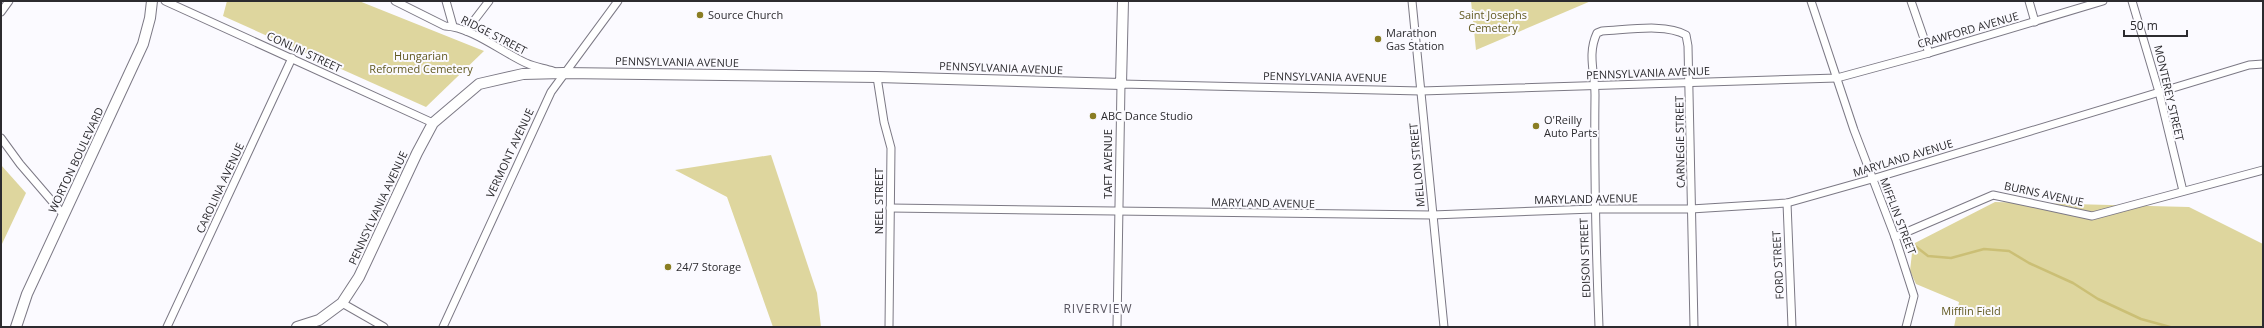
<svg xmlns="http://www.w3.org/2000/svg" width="2264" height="328" font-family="'Open Sans',sans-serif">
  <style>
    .green { fill: #ded69e }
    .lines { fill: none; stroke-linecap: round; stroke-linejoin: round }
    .stream { stroke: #cbbf75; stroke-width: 2.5 }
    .street-casing { stroke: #7c7985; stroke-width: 9 }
    .secondary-casing { stroke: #7c7985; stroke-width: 12 }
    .street { stroke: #fff; stroke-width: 7 }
    .secondary { stroke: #fff; stroke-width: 10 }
    .poi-dot { fill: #8a7d23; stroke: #fbfaff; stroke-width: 1.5 }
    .labels { text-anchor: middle; stroke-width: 4; stroke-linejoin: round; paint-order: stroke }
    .poi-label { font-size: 11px; fill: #2c2b2f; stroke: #fbfaff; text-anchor: start }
    .park-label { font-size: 11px; fill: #615921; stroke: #fbfaff }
    .street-label { font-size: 11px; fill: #2c2b2f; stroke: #fbfaff }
    .neighbourhood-label { font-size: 12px; letter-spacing: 1px; fill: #57545f; stroke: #fbfaff }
  </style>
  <rect width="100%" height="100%" fill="#fbfaff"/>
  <g class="green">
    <path d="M227 1H359L484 51 426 107 223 16Z"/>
    <path d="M1471 1H1591L1476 50Z"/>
    <path d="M771 155 817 293 821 327H773L727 197 675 170Z"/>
    <path d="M1 165 26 193 1 246Z"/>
    <path d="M1995 202 2189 207 2263 244V327H1954L1959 302 1916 284 1910 271 1913 244Z"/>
  </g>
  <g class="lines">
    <path class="stream" d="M1910 242 1928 256 1951 258 1984 249 2009 251 2029 263 2073 283 2098 299 2141 319 2170 327"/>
    <defs>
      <g id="street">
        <path d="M165 1 433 123"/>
        <path d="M395 1 445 26C471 27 502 52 526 63 534 67 544 68 553 71"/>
        <path d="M446 1 453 26"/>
        <path d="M1412 1 1444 327"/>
        <path d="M1811 1 1854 130 1895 237 1914 296 1906 327"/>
        <path d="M1911 1 1929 53"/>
        <path d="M2029 1 2035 22"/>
        <path d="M2132 1 2159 92 2183 191"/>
        <path d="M1 12 9 1"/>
        <path d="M466 31 489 1"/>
        <path d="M877 77 884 122 891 148 889 327"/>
        <path d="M1 138 20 164 63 214"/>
        <path d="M1787 203 1792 327"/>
        <path d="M890 208 1432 215 1594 209H1691L1787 203 1872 179 2249 65 2263 64"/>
        <path d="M1895 237 1993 195 2092 216 2263 170"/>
        <path d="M342 303 384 327"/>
        <path d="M167 327 292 58"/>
        <path d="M443 327 551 92 618 1"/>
        <path d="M1117 327 1121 84 1421 91 1837 78 1929 53 2103 1"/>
        <path d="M1599 327C1596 250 1594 173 1595 95 1595 73 1587 54 1597 33L1602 31C1626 30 1666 23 1686 35L1688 46 1694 327"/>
      </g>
      <g id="secondary">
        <path d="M16 327 27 294 143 44 150 18 152 1"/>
        <path d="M297 327 319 320 342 303 359 277 417 153 433 123 479 84 523 74 563 73 877 77 1121 84 1123 1"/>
      </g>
    </defs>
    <use href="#street" class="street-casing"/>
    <use href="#secondary" class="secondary-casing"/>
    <use href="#street" class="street"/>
    <use href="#secondary" class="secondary"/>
  </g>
  <g class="poi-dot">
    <circle cx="700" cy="15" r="4"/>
    <circle cx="1378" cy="39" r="4"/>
    <circle cx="1093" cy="116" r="4"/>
    <circle cx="1536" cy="126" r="4"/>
    <circle cx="668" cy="267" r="4"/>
  </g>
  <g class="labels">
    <g class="poi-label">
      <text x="708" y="19">Source Church</text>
      <text x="1386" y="37">Marathon<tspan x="1386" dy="13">Gas Station</tspan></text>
      <text x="1101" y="120">ABC Dance Studio</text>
      <text x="1544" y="124">O'Reilly<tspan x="1544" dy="13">Auto Parts</tspan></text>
      <text x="676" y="271">24/7 Storage</text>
    </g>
    <g class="park-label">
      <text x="1493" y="19">Saint Josephs<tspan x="1493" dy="13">Cemetery</tspan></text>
      <text x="421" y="60">Hungarian<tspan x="421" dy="13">Reformed Cemetery</tspan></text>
      <text x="1971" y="315">Mifflin Field</text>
    </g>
    <g class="street-label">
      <text transform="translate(1968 30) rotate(-16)" y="4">CRAWFORD AVENUE</text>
      <text transform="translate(494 35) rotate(27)" y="4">RIDGE STREET</text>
      <text transform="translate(304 52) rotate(25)" y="4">CONLIN STREET</text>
      <text transform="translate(677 62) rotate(1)" y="4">PENNSYLVANIA AVENUE</text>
      <text transform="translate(1001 68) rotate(2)" y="4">PENNSYLVANIA AVENUE</text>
      <text transform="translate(1648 73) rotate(-2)" y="4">PENNSYLVANIA AVENUE</text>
      <text transform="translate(1325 77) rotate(1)" y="4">PENNSYLVANIA AVENUE</text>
      <text transform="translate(2169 93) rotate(77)" y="4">MONTEREY STREET</text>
      <text transform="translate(1680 142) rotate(-91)" y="4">CARNEGIE STREET</text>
      <text transform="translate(510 153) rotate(-65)" y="4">VERMONT AVENUE</text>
      <text transform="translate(1903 158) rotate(-17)" y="4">MARYLAND AVENUE</text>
      <text transform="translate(76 160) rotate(-65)" y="4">WORTON BOULEVARD</text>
      <text transform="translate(1108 164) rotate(-90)" y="4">TAFT AVENUE</text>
      <text transform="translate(1417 165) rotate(-95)" y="4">MELLON STREET</text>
      <text transform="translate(220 188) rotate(-65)" y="4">CAROLINA AVENUE</text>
      <text transform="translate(2044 194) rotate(12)" y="4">BURNS AVENUE</text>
      <text transform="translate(1586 199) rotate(-1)" y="4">MARYLAND AVENUE</text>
      <text transform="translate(879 201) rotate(-90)" y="4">NEEL STREET</text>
      <text transform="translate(1263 203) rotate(1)" y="4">MARYLAND AVENUE</text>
      <text transform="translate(378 208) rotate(-65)" y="4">PENNSYLVANIA AVENUE</text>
      <text transform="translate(1898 216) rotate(69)" y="4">MIFFLIN STREET</text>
      <text transform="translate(1585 258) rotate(-92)" y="4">EDISON STREET</text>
      <text transform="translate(1778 265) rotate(-93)" y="4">FORD STREET</text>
    </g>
    <g class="neighbourhood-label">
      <text x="1098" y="313">RIVERVIEW</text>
    </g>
  </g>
  <rect width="2264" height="328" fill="none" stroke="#2c2b2f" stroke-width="4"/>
  <path d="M2124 30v6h63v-6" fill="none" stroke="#2c2b2f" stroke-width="2"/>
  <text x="2130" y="30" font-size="12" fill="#2c2b2f" stroke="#fbfaff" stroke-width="3" paint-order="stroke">50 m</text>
</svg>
